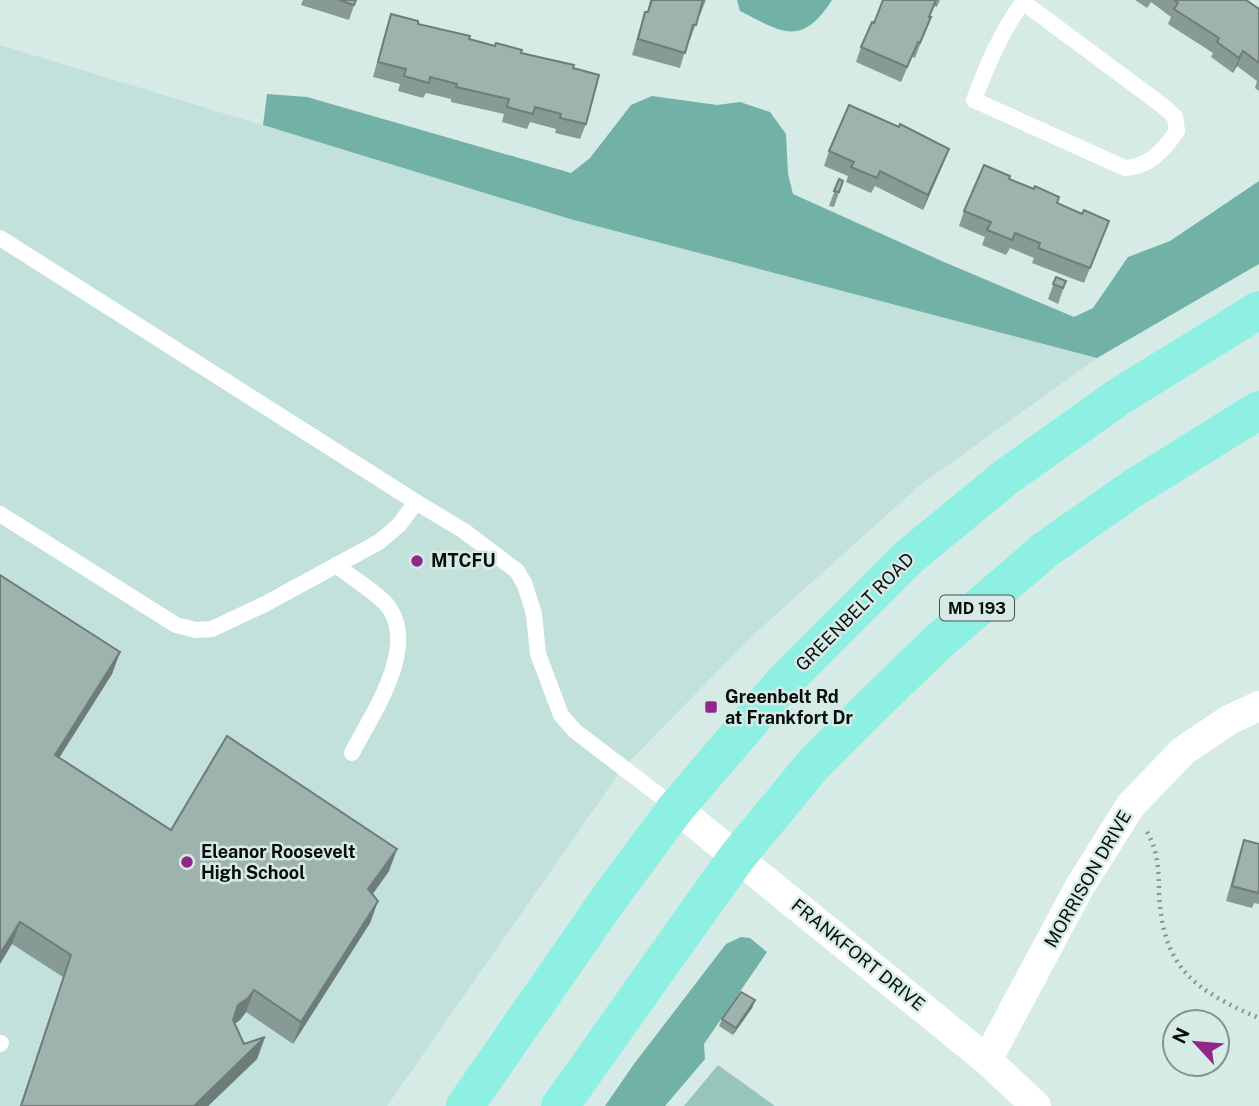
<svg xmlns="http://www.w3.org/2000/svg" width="1259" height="1106" font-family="'Public Sans',sans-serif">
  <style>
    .built { fill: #c2e1da }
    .green { fill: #97c4bb }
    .forest { fill: #72b1a5 }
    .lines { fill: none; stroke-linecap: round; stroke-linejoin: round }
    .path { stroke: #879793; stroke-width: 4.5; stroke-dasharray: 2 5; stroke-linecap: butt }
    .lane { stroke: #fff; stroke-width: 16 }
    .street { stroke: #fff; stroke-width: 30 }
    .primary { stroke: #8ef0e2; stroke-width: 38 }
    .wall { fill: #889a96 }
    .shaded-wall { fill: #6f7d7a }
    .building { fill: #9eb3ae; stroke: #6f7d7a; stroke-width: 2 }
    .poi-dot { fill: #91278b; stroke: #d6ebe6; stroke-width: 2.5 }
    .labels { text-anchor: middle; stroke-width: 5; stroke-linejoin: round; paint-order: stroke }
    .shield { fill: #d6ebe6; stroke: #45504d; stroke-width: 2 }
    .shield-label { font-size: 16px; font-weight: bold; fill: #070e0c }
    .poi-label { font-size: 18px; font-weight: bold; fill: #070e0c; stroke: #d6ebe6; text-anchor: start }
    .street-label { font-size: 18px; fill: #070e0c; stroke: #d6ebe6 }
  </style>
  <rect width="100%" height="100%" fill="#d6ebe6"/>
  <path class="built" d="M0 45 570 219 1097 358 919 486 751 637 622 769 387 1106H0Z"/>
  <path class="green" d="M718 1065 775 1106H684Z"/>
  <g class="forest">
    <path d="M737 0H832C801 48 782 32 740 11Z"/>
    <path d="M267 94 307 97 571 173 590 158 631 105 652 96 717 105 740 102 770 112 786 134 788 174 793 194 944 262 1074 317 1093 308 1128 257 1170 241 1259 181V264L1097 358 570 219 263 125Z"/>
    <path d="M741 937 750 938 767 952 704 1044 705 1059 665 1106H605L634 1064 726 944Z"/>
  </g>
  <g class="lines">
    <path class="path" d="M1147 832C1158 850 1159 872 1159 894 1163 968 1194 990 1259 1018"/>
    <g class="lane">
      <path d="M1023 2 1163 106 1175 117 1177 131C1164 150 1149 167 1125 168L974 100C987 65 1001 32 1023 2Z"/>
      <path d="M0 238 416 502 464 531 517 571 525 585 534 614 538 654 561 715 575 731 676 808"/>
      <path d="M0 514 176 625 196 630 212 629 265 604 379 542 399 525 416 502"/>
      <path d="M336 565C349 576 376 592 387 605 420 646 372 714 352 753"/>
      <path d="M0 1044 1 1043"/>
    </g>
    <g class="street">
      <path d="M676 808 987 1060 1036 1106"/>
      <path d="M987 1060 1080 886 1131 805 1183 751 1229 720 1259 706"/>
    </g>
    <g class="primary">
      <path d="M465 1106 608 900 676 808 783 683 910 556 1006 477 1117 398 1259 310"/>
      <path d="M560 1106 737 857 813 765 872 706 938 642 1045 550 1132 489 1259 410"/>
    </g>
  </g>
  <g class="wall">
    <path d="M303 0H356L349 20 301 5Z"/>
    <path d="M650 0H706L700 15H699L690 40H688L680 68 632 55 640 27 645 12H647Z"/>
    <path d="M883 0H940L937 7 934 6 929 17H931L925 32 915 58 912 57 901 82 856 62 861 47 874 23Z"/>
    <path d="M1135 0H1247L1259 9V91L1255 88 1257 81 1237 66 1233 73 1211 57 1213 53 1168 24 1171 17 1151 2 1147 8Z"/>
    <path d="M391 14 418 24 573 68 586 124 580 139 555 133 556 129 530 122 527 129 502 122 504 114 451 102V99L426 93 423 98 398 91 400 84 373 77 386 29Z"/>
    <path d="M829 151 943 164 923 210 875 186 871 193 846 182 848 176 824 166Z"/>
    <path d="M839 179 843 181 834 207 829 206Z"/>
    <path d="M1009 179 1057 203 1082 214 1109 221 1084 283 1032 263 1034 258 1010 248 1006 255 982 245 985 237 959 226 964 211Z"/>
    <path d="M1056 277 1066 281 1058 304 1048 299Z"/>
    <path d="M0 575 120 652 112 674 59 758 171 830 397 849 389 871 373 894 378 901 370 923 293 1044 246 1012 240 1020 234 1024 244 1044 265 1037 257 1059 208 1106H20L63 977 12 944Z"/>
    <path d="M1244 840 1259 844V904L1254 903 1252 908 1226 901 1239 855Z"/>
    <path d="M755 1000 752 1008 733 1035 719 1026 722 1019Z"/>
  </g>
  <g class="shaded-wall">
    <path d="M1243 51 1237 66 1233 73 1239 58Z"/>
    <path d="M949 149 943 164 923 210 928 195Z"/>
    <path d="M120 652 112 674 47 777 55 755Z"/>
    <path d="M397 849 389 871 360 911 368 889Z"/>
    <path d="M378 901 370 923 293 1044 301 1022Z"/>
    <path d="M20 922 12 944 0 964V954Z"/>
    <path d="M254 990 246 1012 240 1020 230 1027 238 1005Z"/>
    <path d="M755 1000 752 1008 733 1035 736 1028Z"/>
    <path d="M265 1037 257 1059 208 1106H194Z"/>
  </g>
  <g class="building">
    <path d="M339 0H356L354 5Z"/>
    <path d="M652 0H703L696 25H693L685 53 638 39 645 12H648Z"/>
    <path d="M883 0H936L929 17H931L920 43 918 42 907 67 861 47 872 22 874 23Z"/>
    <path d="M1174 0H1246L1259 9V63L1243 51 1239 58 1217 42 1219 38 1174 9 1178 3Z"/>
    <path d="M391 14 418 21V24L470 36 469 39 495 46 496 43 522 50 521 53 574 65 573 68 599 75 586 124 560 118 561 114 535 107 533 114 507 107 509 99 456 87 457 84 430 77 429 83 404 76 406 69 378 62Z"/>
    <path d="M849 105 899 127 900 124 949 149 928 195 880 171 877 178 851 167 854 162 829 151Z"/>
    <path d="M984 165 1010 176 1009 179 1034 189 1035 186 1059 197 1057 203 1082 214 1084 210 1109 221 1090 268 1038 248 1040 243 1015 233 1012 240 987 230 991 222 964 211Z"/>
    <path d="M839 179 843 181 839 192 834 191Z"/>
    <path d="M1056 277 1066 281 1063 288 1053 284Z"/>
    <path d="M0 575 120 652 55 755 171 830 227 736 397 849 368 889 378 901 301 1022 254 990 248 998 238 1005 233 1020 244 1044 265 1037 194 1106H21L71 955 20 922 0 954Z"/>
    <path d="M1244 840 1259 844V889L1258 893 1232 886Z"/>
    <path d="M741 992 755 1000 736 1028 722 1019Z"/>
  </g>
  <g class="poi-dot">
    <circle cx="417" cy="561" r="7"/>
    <rect x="704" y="700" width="14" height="14" rx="3.5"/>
    <circle cx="187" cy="862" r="7"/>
  </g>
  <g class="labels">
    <rect class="shield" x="940" y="595.5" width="74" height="25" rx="5"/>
    <g class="shield-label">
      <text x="977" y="614">MD 193</text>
    </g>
    <g class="poi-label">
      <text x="431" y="567">MTCFU</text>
      <text x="725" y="703">Greenbelt Rd<tspan x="725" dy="21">at Frankfort Dr</tspan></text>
      <text x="201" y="858">Eleanor Roosevelt<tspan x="201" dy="21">High School</tspan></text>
    </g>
    <g class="street-label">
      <text transform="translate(855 612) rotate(-45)" y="6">GREENBELT ROAD</text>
      <text transform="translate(1088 879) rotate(-60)" y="6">MORRISON DRIVE</text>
      <text transform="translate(858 955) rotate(39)" y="6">FRANKFORT DRIVE</text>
    </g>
  </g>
  <g transform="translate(1196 1043) rotate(296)"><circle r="33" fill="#d6ebe6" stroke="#83938f" stroke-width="2"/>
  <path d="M0-5L12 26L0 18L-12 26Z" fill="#91278b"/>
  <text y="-10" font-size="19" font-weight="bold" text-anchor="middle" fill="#070e0c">N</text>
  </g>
</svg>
